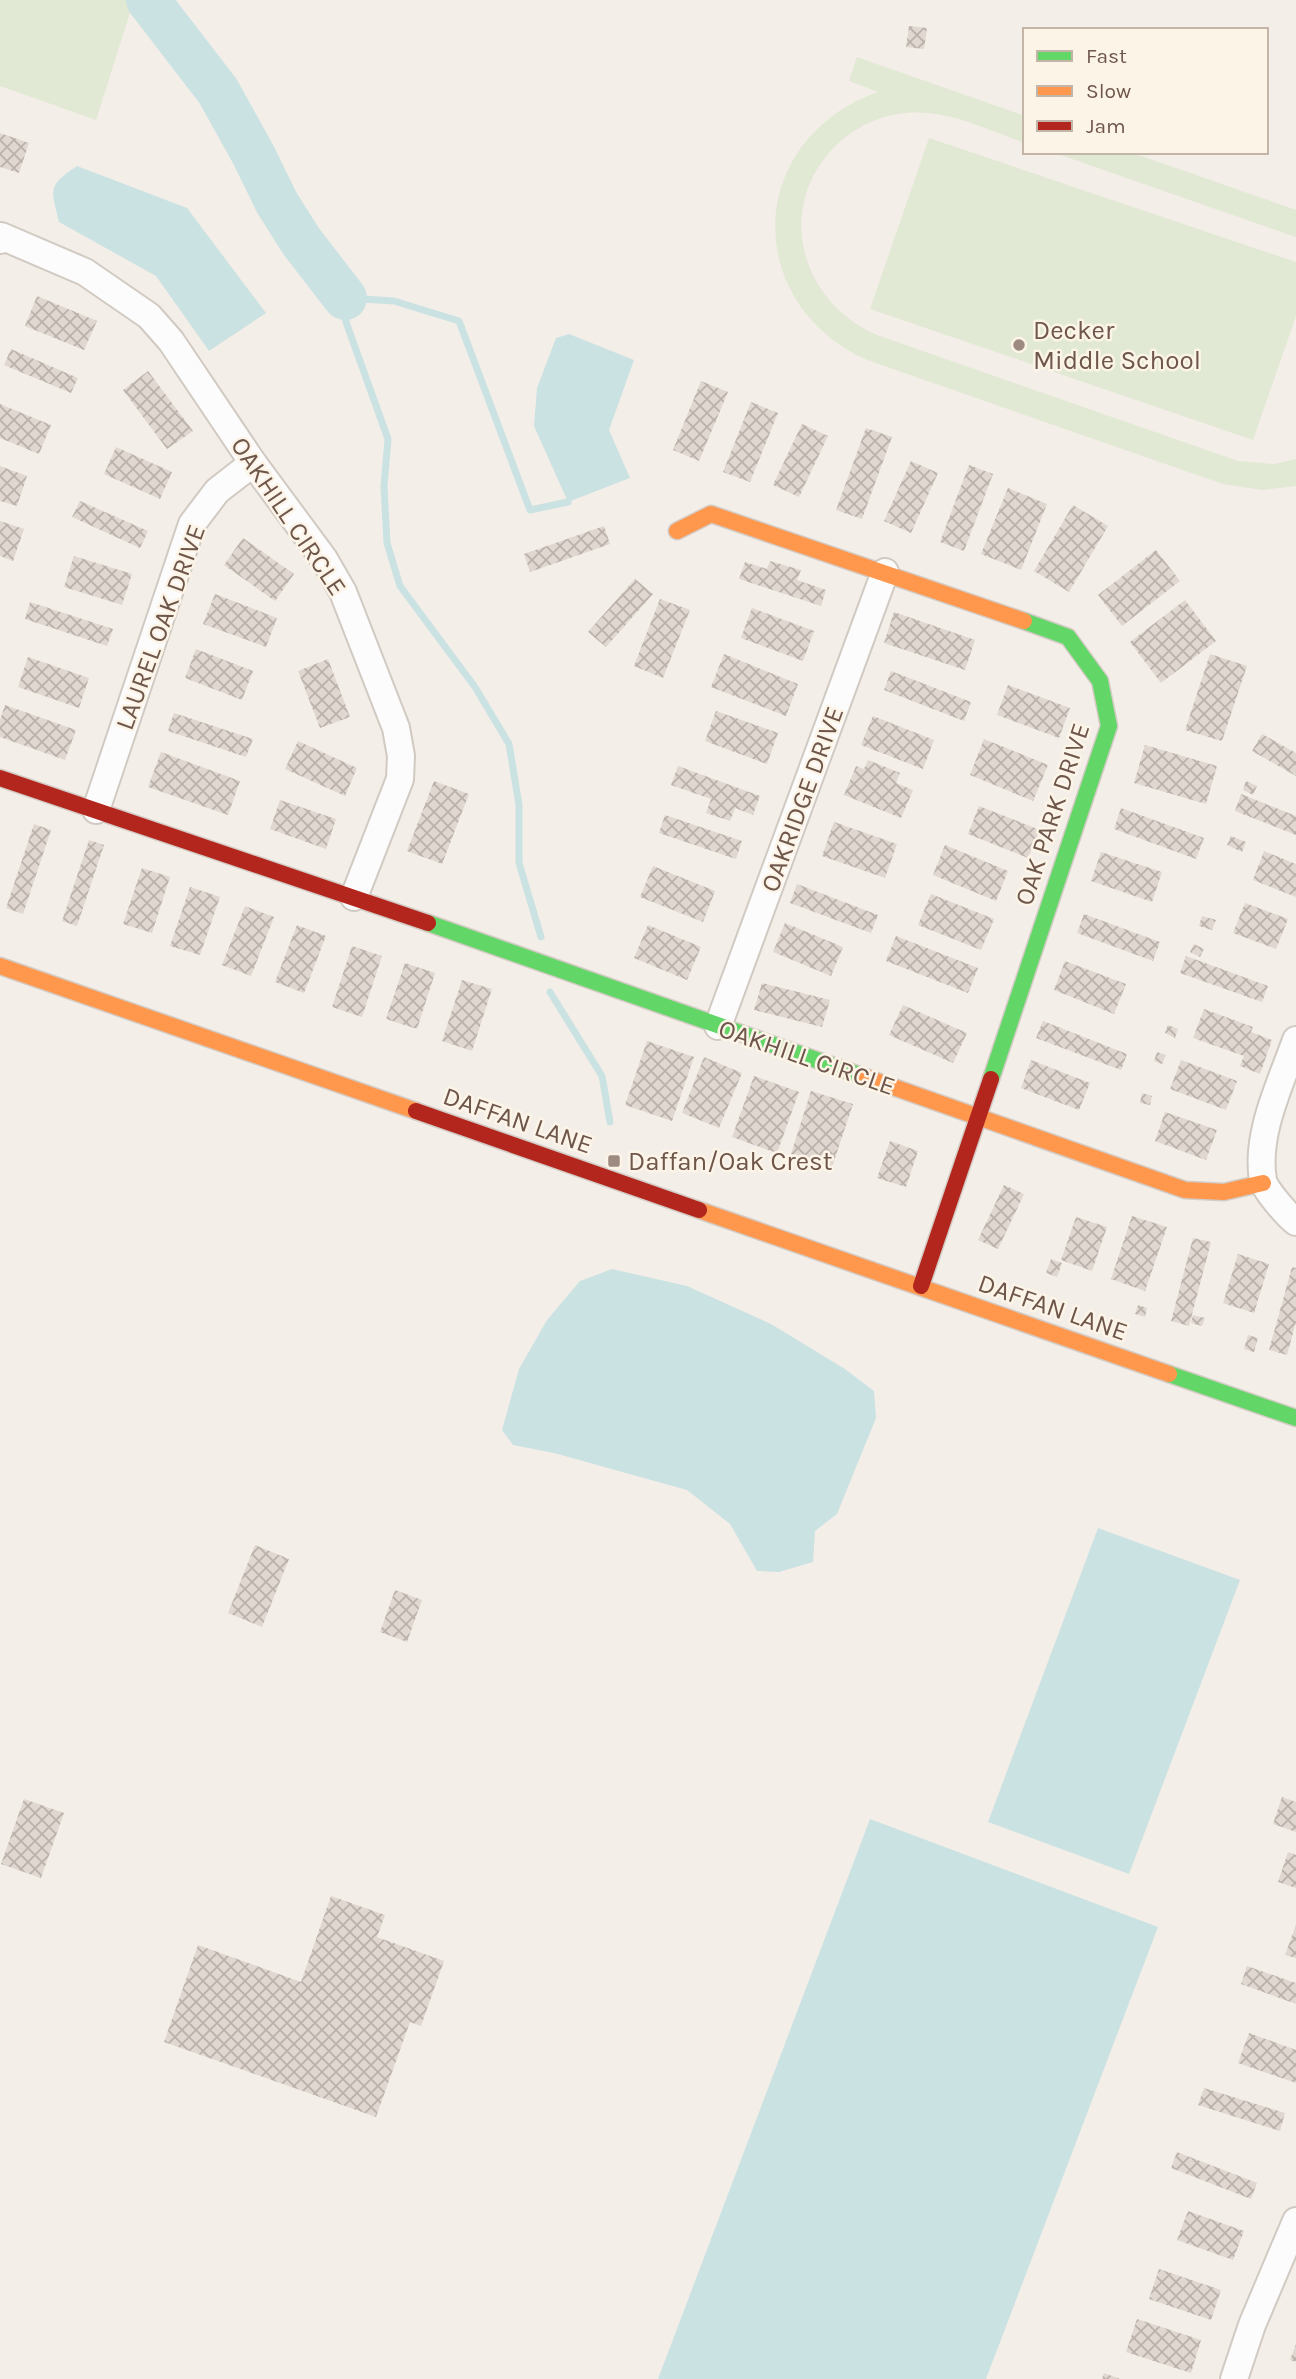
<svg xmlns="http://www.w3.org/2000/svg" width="1296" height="2379" font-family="Karla,sans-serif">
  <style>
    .green { fill: #e1e9d4 }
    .water { fill: #cbe2e3 }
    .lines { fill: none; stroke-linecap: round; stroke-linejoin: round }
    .stream { stroke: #cbe2e3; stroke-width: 7 }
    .river { stroke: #cbe2e3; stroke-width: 44 }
    .building { fill: url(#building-cross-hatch) }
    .street-casing { stroke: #d1cac3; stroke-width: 30 }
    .fast-casing { stroke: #d3cbc4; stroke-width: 19 }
    .slow-casing { stroke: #d3cbc4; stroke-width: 19 }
    .jam-casing { stroke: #d3cbc4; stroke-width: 19 }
    .street { stroke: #fdfcfc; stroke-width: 26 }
    .fast { stroke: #63d668; stroke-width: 16 }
    .slow { stroke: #ff974d; stroke-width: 16 }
    .jam { stroke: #b3261e; stroke-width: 16 }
    .poi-dot { fill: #9d8b82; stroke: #fdf4e8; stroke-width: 2.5 }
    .labels { text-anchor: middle; stroke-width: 5; stroke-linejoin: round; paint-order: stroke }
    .poi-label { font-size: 26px; fill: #6e564b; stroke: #fdf4e8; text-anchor: start }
    .street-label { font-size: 26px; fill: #6e564b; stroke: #fdf4e8 }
  </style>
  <defs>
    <pattern id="building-cross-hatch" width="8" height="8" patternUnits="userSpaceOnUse" patternTransform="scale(1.75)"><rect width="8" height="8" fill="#e0d7d0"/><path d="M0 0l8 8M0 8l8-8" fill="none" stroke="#bab1ab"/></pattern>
  </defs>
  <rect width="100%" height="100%" fill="#f4eee8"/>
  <g class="green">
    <path d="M0 0H134L96 120 0 86Z"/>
    <path d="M857 57 1025 116V143C988 130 947 109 906 113 883 115 861 124 843 139 773 199 796 300 877 335L1238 461 1274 464 1296 459V486L1262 490 1223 484 867 360C740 302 746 139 878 92L849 81Z"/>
    <path d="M929 138 1296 262V316L1253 440 870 309Z"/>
    <path d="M1052 152H1130L1296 210V237Z"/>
  </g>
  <g class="water">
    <path d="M77 166 187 208 266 313 209 351 156 276 59 222C51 189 47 186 77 166Z"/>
    <path d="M569 334 634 360 609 430 630 478 568 502 534 426 537 388 556 338Z"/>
    <path d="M612 1269 687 1286 771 1324 845 1369 874 1391 876 1418 837 1514 815 1531 813 1562 779 1572 757 1571 730 1524 687 1490 554 1453 513 1445 502 1430 519 1369 547 1320 580 1281Z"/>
    <path d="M1098 1528 1240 1580 1129 1874 988 1822Z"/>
    <path d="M870 1819 1158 1927 986 2379H658Z"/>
  </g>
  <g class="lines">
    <g class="stream">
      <path d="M541 937 519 863V805L509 744 475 687 400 586 387 543 384 486 388 439 346 322 345 298 394 301 459 321 530 510 568 502"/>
      <path d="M550 992 602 1076 610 1122"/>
    </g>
    <path class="river" d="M148 0 218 91 253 154 277 203 301 241 345 298"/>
  </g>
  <g class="building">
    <path d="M909 26 927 28 924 49 906 47Z"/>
    <path d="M0 133 29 143 19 173 0 167Z"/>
    <path d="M37 296 97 321 84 350 25 326Z"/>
    <path d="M11 349 78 378 71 393 4 365Z"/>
    <path d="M148 371 193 431 167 449 123 390Z"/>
    <path d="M701 381 728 392 699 461 673 450Z"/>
    <path d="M751 402 778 413 750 482 723 472Z"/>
    <path d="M0 404 51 425 39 454 0 438Z"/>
    <path d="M802 424 828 436 799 497 773 485Z"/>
    <path d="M866 428 892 437 862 519 836 510Z"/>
    <path d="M116 447 172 472 160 499 104 474Z"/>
    <path d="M911 461 938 473 911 533 884 521Z"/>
    <path d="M969 465 993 474 964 551 940 542Z"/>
    <path d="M0 466 27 476 17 506 0 501Z"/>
    <path d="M1008 488 1047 504 1021 570 981 554Z"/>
    <path d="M80 501 148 531 140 548 72 517Z"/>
    <path d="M1073 505 1108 526 1069 592 1034 571Z"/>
    <path d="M0 521 24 529 13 561 0 556Z"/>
    <path d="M604 526 610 544 530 572 524 554Z"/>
    <path d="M243 538 294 574 275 601 224 565Z"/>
    <path d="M1156 550 1180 581 1122 626 1098 595Z"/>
    <path d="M74 556 132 574 122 605 64 587Z"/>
    <path d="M770 561 801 570 797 580 826 590 821 606 739 579 745 562 767 569Z"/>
    <path d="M635 579 653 594 606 647 588 632Z"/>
    <path d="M215 594 277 618 266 647 203 624Z"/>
    <path d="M660 599 690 610 663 678 634 666Z"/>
    <path d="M1185 600 1216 641 1161 683 1130 642Z"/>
    <path d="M30 602 113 629 107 646 25 619Z"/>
    <path d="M752 608 814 631 803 661 741 638Z"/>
    <path d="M894 612 975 640 965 670 884 643Z"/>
    <path d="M196 649 253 671 242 700 185 678Z"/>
    <path d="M724 654 798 684 786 716 711 687Z"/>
    <path d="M1210 654 1247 666 1222 741 1185 730Z"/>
    <path d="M28 657 89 678 79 708 18 687Z"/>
    <path d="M328 659 350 717 320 728 298 671Z"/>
    <path d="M891 671 971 702 964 721 884 690Z"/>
    <path d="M1008 685 1070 708 1059 738 997 715Z"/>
    <path d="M5 705 76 730 65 760 0 737V720Z"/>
    <path d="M716 711 778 733 767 764 705 741Z"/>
    <path d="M174 713 253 739 246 757 168 731Z"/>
    <path d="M873 716 934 740 923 769 861 745Z"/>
    <path d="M1262 734 1296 753V776L1252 751Z"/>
    <path d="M984 739 1048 765 1033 801 970 775Z"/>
    <path d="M298 741 357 768 345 796 285 769Z"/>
    <path d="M1145 745 1217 766 1206 804 1134 783Z"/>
    <path d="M161 752 240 781 228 815 148 787Z"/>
    <path d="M868 760 900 773 896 783 913 790 901 818 844 795 856 766 864 769Z"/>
    <path d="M678 766 760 796 753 815 735 808 730 821 706 813 711 799 671 785Z"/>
    <path d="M434 781 469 794 442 864 407 851Z"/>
    <path d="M1246 781 1257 786 1253 795 1243 790Z"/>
    <path d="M1241 794 1296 816V835L1235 811Z"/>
    <path d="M280 800 336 819 326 849 270 829Z"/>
    <path d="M979 806 1040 830 1028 858 968 834Z"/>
    <path d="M1121 808 1204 838 1196 859 1114 829Z"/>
    <path d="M665 815 742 841 736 859 659 833Z"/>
    <path d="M834 822 897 844 885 878 822 856Z"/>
    <path d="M34 824 51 830 23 914 6 908Z"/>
    <path d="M1231 836 1246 842 1242 852 1227 845Z"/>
    <path d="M89 840 104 845 77 926 62 921Z"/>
    <path d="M945 845 1008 871 996 901 933 875Z"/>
    <path d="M1264 851 1296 864V897L1253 880Z"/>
    <path d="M1101 852 1162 872 1152 902 1091 881Z"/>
    <path d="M653 866 715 891 703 922 640 897Z"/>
    <path d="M142 868 170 877 152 933 123 924Z"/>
    <path d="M797 884 878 915 871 933 790 903Z"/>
    <path d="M190 887 220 897 200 955 170 946Z"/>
    <path d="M931 894 994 919 981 950 918 925Z"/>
    <path d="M1245 903 1288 919 1276 949 1233 933Z"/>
    <path d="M245 906 274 917 251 976 222 965Z"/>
    <path d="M1084 914 1160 942 1153 961 1077 933Z"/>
    <path d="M1202 916 1216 920 1212 930 1199 926Z"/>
    <path d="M785 923 843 947 831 976 773 952Z"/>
    <path d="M297 925 326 936 304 993 275 982Z"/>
    <path d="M648 925 701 947 687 980 634 958Z"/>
    <path d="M896 936 978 968 968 993 886 961Z"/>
    <path d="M1194 944 1204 949 1200 957 1190 952Z"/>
    <path d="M352 946 382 956 362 1017 332 1007Z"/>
    <path d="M1186 956 1268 986 1262 1002 1180 973Z"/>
    <path d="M1065 961 1126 984 1114 1014 1054 990Z"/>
    <path d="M405 963 435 973 417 1029 386 1019Z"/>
    <path d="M462 980 492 989 472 1051 442 1041Z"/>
    <path d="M762 983 830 1000 822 1027 754 1010Z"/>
    <path d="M903 1005 967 1033 953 1063 889 1035Z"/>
    <path d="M1204 1009 1253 1027 1251 1032 1272 1040 1260 1074 1240 1066 1244 1056 1193 1038Z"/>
    <path d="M1043 1021 1127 1054 1121 1070 1036 1038Z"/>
    <path d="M1168 1025 1178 1029 1175 1038 1165 1033Z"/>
    <path d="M647 1041 694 1057 672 1121 625 1105Z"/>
    <path d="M1157 1052 1166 1055 1162 1064 1154 1061Z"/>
    <path d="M704 1057 742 1073 719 1128 682 1113Z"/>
    <path d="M1031 1060 1090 1083 1079 1110 1021 1088Z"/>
    <path d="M1181 1060 1237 1081 1226 1110 1170 1089Z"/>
    <path d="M754 1076 799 1092 777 1153 732 1137Z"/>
    <path d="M811 1091 853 1104 832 1167 791 1154Z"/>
    <path d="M1142 1093 1152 1096 1150 1105 1140 1103Z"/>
    <path d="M1165 1112 1217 1130 1206 1160 1155 1141Z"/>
    <path d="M890 1141 918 1151 906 1187 877 1178Z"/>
    <path d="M1004 1185 1024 1194 998 1249 978 1240Z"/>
    <path d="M1132 1216 1167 1227 1145 1291 1111 1279Z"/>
    <path d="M1076 1217 1107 1227 1092 1271 1061 1260Z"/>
    <path d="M1193 1238 1211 1242 1189 1326 1171 1321Z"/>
    <path d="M1238 1254 1269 1264 1254 1313 1223 1303Z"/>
    <path d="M1051 1259 1062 1263 1057 1277 1046 1273Z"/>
    <path d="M1292 1267 1296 1268V1322L1287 1355 1269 1350Z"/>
    <path d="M1138 1305 1147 1308 1145 1317 1135 1314Z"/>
    <path d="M1193 1315 1205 1318 1202 1326 1191 1323Z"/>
    <path d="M1248 1335 1258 1338 1254 1352 1244 1349Z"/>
    <path d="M255 1545 289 1559 262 1627 228 1613Z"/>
    <path d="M395 1590 422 1600 407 1642 380 1632Z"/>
    <path d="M1282 1797 1296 1802V1832L1273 1824Z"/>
    <path d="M24 1799 64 1813 41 1878 1 1864Z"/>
    <path d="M1288 1852 1296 1855V1888L1278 1882Z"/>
    <path d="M331 1896 385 1915 377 1937 444 1961 421 2026 410 2022 376 2117 164 2042 198 1945 301 1982Z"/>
    <path d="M1296 1925V1958L1285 1955Z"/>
    <path d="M1247 1966 1296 1983V2004L1241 1984Z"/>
    <path d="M1249 2033 1296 2050V2083L1238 2063Z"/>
    <path d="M1204 2088 1285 2113 1280 2131 1198 2105Z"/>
    <path d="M1177 2152 1257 2183 1251 2199 1171 2168Z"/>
    <path d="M1188 2211 1244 2231 1233 2260 1177 2240Z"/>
    <path d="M1159 2269 1221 2290 1211 2320 1149 2299Z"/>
    <path d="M1137 2319 1201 2340 1191 2373 1126 2352Z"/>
    <path d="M1296 2344V2362L1290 2360Z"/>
    <path d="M1104 2373 1120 2379H1102Z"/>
  </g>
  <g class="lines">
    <defs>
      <g id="street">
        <path d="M0 240 1 236 85 272 149 316 171 341 253 463 324 559 343 592 396 728 401 756 400 779 354 897"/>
        <path d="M96 810 192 524 217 491 253 463"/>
        <path d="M718 1026 885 572"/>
        <path d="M1296 1040C1281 1083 1255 1134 1263 1180 1264 1189 1288 1216 1296 1222"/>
        <path d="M1234 2379 1252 2325 1296 2221"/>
      </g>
      <g id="fast">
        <path d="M428 923 865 1077"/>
        <path d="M991 1079 1109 726 1100 681 1068 637 1024 621"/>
        <path d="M1169 1374 1296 1418"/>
      </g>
      <g id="slow">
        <path d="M677 531 711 514 1024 621"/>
        <path d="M0 966 416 1111"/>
        <path d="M865 1077 1185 1190 1224 1192 1263 1183"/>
        <path d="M699 1210 1169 1374"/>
      </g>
      <g id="jam">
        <path d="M0 778 428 923"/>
        <path d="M416 1111 699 1210"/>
        <path d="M921 1286 991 1079"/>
      </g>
    </defs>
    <use href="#street" class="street-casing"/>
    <use href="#fast" class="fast-casing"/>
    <use href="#slow" class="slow-casing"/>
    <use href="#jam" class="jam-casing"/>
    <use href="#street" class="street"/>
    <use href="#fast" class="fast"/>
    <use href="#slow" class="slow"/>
    <use href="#jam" class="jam"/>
  </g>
  <g class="poi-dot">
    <circle cx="1019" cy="345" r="7"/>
    <rect x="607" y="1154" width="14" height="14" rx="3.5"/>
  </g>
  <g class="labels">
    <g class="poi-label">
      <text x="1033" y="339">Decker<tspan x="1033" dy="30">Middle School</tspan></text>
      <text x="628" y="1170">Daffan/Oak Crest</text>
    </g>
    <g class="street-label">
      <text transform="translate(289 516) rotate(56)" y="9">OAKHILL CIRCLE</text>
      <text transform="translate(160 627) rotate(-70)" y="9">LAUREL OAK DRIVE</text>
      <text transform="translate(802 799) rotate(-70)" y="9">OAKRIDGE DRIVE</text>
      <text transform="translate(1052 814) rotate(-72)" y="9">OAK PARK DRIVE</text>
      <text transform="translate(807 1057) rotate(19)" y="9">OAKHILL CIRCLE</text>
      <text transform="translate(518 1120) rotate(19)" y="9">DAFFAN LANE</text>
      <text transform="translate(1053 1307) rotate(19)" y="9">DAFFAN LANE</text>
    </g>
  </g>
  <rect x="1023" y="28" width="245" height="126" fill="#fdf4e8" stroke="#c4b5a9" stroke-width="2"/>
  <rect x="1037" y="51" width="35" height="10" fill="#63d668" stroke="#c4b5a9" stroke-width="2"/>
  <text x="1086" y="63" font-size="21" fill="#6e564b">Fast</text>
  <rect x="1037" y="86" width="35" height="10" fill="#ff974d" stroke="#c4b5a9" stroke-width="2"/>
  <text x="1086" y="98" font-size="21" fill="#6e564b">Slow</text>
  <rect x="1037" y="121" width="35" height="10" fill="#b3261e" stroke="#c4b5a9" stroke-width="2"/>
  <text x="1086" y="133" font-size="21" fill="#6e564b">Jam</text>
</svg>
